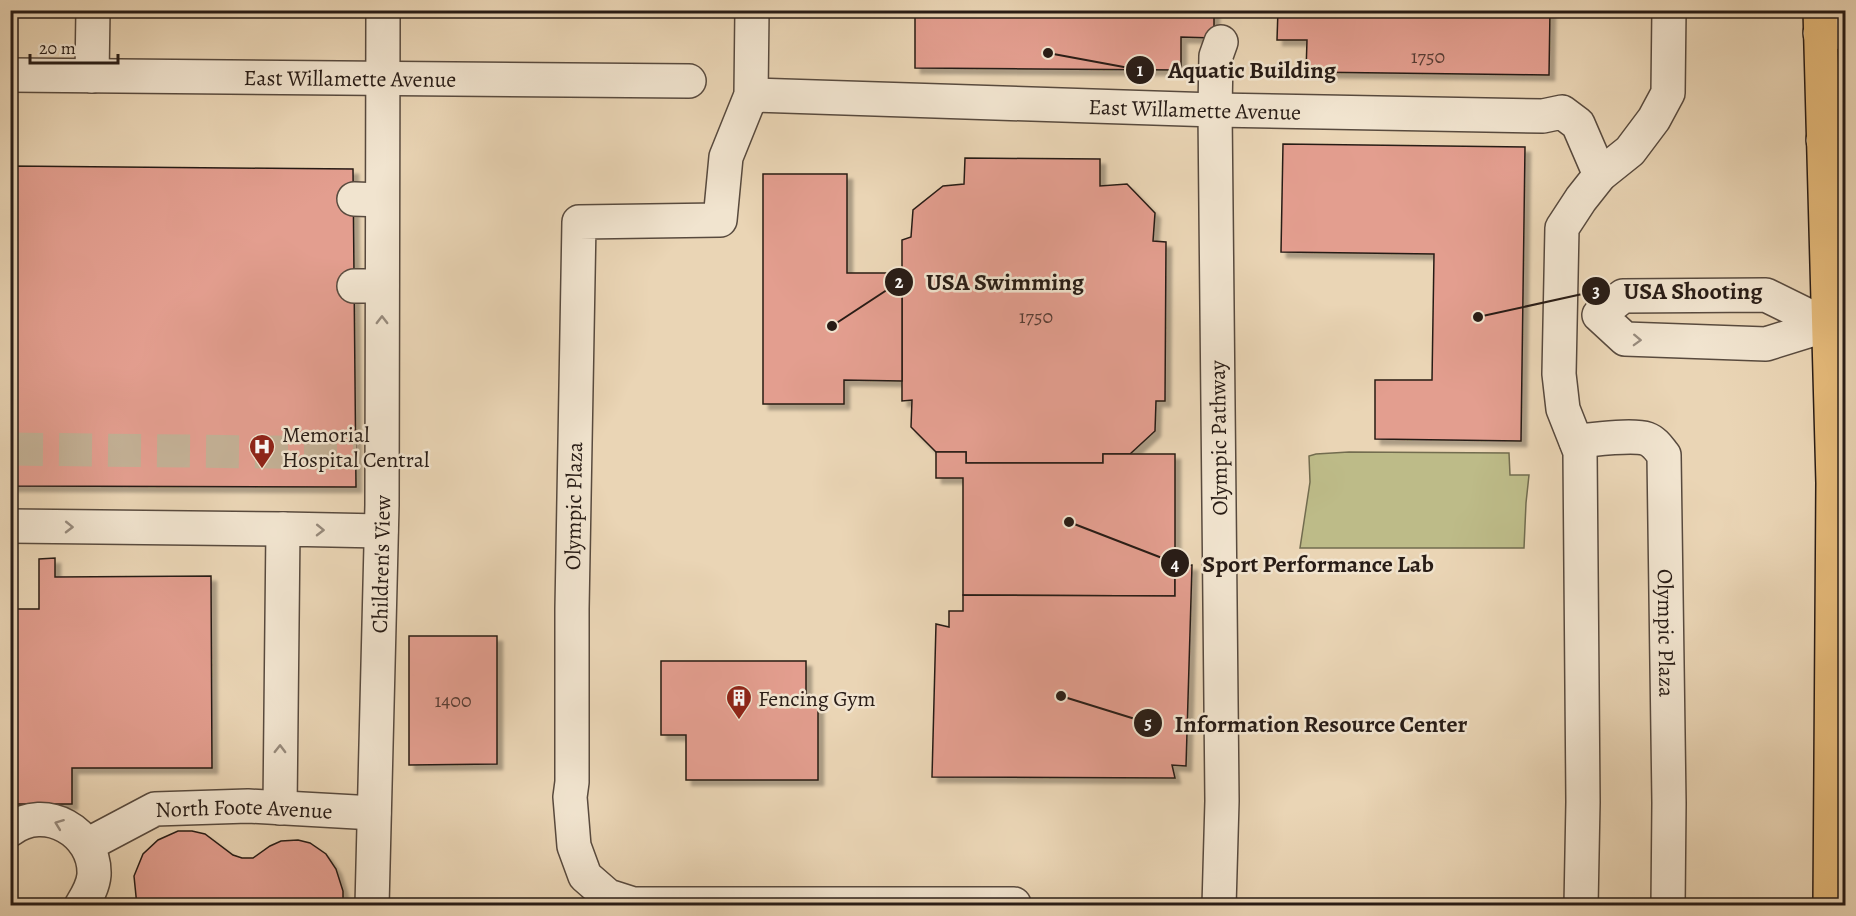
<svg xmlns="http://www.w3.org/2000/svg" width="1856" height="916" font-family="Alegreya,serif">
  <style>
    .green { fill: #bdbb88; stroke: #726c4f; stroke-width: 1.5 }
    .building { fill: #e39e8f; stroke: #281c16; stroke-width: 1.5; filter: url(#shadow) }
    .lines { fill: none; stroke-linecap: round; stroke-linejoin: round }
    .minor-tunnel { stroke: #c3b095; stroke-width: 33; stroke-dasharray: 33 16; stroke-linecap: butt }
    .minor-casing { stroke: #584a3e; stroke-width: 36 }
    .major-casing { stroke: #281c16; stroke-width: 36 }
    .minor { stroke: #f1e4cf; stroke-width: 33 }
    .major { stroke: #e5ba7a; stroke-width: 33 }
    .oneway { stroke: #978a7c }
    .labels { text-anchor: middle; stroke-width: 5; stroke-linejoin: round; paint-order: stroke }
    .number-label { font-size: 20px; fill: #573c34 }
    .street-label { font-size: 22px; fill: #281c16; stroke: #f1e4cf }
    .poi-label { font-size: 22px; fill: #281c16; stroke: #f1e4cf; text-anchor: start }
    .leader { fill: none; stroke: #281c16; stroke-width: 2 }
    .callout-dot { fill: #281c16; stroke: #f1e4cf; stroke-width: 2 }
    .mark-label { font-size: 18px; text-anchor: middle; font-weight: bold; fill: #fff }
    .callout-label { font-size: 24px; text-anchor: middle; font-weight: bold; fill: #281c16; stroke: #f1e4cf; stroke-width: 5; stroke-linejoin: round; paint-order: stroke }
  </style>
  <defs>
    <filter id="shadow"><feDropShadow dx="5.5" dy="5.5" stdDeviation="1.5" flood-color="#0004"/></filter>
  </defs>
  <rect width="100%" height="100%" fill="#ead5b5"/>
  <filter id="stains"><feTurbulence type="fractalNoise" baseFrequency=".00333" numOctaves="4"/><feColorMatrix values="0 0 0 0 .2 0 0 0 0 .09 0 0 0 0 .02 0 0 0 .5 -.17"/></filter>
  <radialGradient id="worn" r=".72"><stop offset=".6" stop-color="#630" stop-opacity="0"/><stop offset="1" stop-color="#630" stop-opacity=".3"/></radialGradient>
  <path class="green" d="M1349 452 1509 453 1510 475H1529L1526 503 1524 548H1300L1310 482 1309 456 1316 454Z"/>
  <g class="building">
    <path d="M915 10H1214V38L1181 37V70L915 68Z"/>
    <path d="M1278 10H1550L1549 75 1306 72 1307 40H1277Z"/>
    <path d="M1283 144 1525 147 1521 441 1375 439V380H1432L1434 254 1281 252Z"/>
    <path d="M965 158 1100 159V186L1127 184 1155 213 1153 241 1166 242 1165 401H1156L1155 431 1130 454H1103V463H966V452H936L911 427 912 400 902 401V240L911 237 913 210 943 186 964 184Z"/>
    <path d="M10 166 353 169 356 487 10 486Z"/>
    <path d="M763 174H847V273H902V381L844 380V404H763Z"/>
    <path d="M936 452H966V463H1103V454H1175V596L963 595V478H936Z"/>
    <path d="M55 558V577L211 576 212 768H72V804H15L14 761H10V609H39V559Z"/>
    <path d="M1192 565 1186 766 1172 765 1175 778 932 777 936 624 949 627V611H963V595L1175 596V566Z"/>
    <path d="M409 636H497V764L409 765Z"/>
    <path d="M661 661H806V707L818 706V780H686V735H661Z"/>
    <path d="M178 831H192L205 834 233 855 242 858H253L270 846 281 841 298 840 310 843 326 854 336 869 343 891V906H137L134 876 143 854 158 840Z"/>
  </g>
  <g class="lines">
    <path class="minor-tunnel" d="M10 449 356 453"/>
    <defs>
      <g id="minor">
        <path d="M752 10 751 95 726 157 720 220 579 222 572 609V782L570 797 574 846 585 876 608 896 633 904H1014V906"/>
        <path d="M1820 33 1846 32"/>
        <path id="s1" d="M10 75 689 81"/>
        <path d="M92 76 93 10"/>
        <path id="s2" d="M751 95 1215 110 1543 116 1562 112 1578 124 1600 175"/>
        <path d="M1823 140 1846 138"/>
        <path d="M354 199 382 200"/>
        <path d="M354 286H382"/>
        <path d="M1827 325 1766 295 1623 296 1599 315 1625 339 1766 344 1827 325 1846 324"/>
        <path id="s3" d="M1576 441C1593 440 1632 434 1647 439 1655 442 1659 449 1664 455L1669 803 1668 906"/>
        <path d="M10 526 283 529"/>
        <path d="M280 808 283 529 381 531"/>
        <path d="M10 830C45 803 96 832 94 875 93 887 87 896 81 906"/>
        <path id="s4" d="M87 845 155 809 248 806 374 813"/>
        <path id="s5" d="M372 906 382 505 383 10"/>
        <path d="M1219 906 1222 801 1215 110 1216 56 1221 42"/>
        <path d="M1581 906 1583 802 1580 452 1563 409 1559 374 1562 228 1581 199 1600 175 1630 151 1654 119 1668 93 1669 10"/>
      </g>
      <path id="major" d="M1820 10 1833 483 1830 906"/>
    </defs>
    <use href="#minor" class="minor-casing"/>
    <use href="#major" class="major-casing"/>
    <use href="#minor" class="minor"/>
    <use href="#major" class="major"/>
  </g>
  <defs><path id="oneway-chevron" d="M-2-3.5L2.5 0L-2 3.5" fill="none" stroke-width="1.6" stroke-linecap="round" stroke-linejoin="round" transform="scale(1.5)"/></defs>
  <g class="oneway">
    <use href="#oneway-chevron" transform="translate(382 320) rotate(-90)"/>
    <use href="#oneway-chevron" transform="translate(1637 340) rotate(2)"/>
    <use href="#oneway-chevron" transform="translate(69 527) rotate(1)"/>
    <use href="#oneway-chevron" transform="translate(320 530) rotate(1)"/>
    <use href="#oneway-chevron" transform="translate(280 749) rotate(-89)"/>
    <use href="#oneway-chevron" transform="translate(59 824) rotate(-159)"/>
  </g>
  <defs>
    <symbol id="hospital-pin" viewBox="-11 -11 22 30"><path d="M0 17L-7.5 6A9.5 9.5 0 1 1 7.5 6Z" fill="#8f2418" stroke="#f1e4cf"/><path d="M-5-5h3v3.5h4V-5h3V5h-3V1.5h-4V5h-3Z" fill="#fff"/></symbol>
    <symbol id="building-pin" viewBox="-11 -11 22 30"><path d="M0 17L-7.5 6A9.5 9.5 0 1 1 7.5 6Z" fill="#8f2418" stroke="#f1e4cf"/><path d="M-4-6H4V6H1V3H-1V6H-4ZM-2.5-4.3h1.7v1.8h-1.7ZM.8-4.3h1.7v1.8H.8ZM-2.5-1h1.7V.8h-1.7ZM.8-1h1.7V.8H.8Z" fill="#fff"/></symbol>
  </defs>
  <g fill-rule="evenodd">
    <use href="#hospital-pin" x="247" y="432" width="30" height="40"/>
    <use href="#building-pin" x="724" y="683" width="30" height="40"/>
  </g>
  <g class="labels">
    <g class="number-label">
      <text x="1428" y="63">1750</text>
      <text x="1036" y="323">1750</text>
      <text x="453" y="707">1400</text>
    </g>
    <g class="street-label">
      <text dy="8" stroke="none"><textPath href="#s1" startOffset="340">East Willamette Avenue</textPath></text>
      <text dy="8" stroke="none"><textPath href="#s2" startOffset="444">East Willamette Avenue</textPath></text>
      <text transform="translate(1218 438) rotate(-91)" y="8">Olympic Pathway</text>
      <text transform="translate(573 506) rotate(-89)" y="8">Olympic Plaza</text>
      <text dy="8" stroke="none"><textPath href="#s5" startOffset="342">Children's View</textPath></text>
      <text dy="8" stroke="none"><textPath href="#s3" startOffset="273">Olympic Plaza</textPath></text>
      <text dy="8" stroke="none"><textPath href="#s4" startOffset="166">North Foote Avenue</textPath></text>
    </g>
    <g class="poi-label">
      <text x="282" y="442">Memorial<tspan x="282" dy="25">Hospital Central</tspan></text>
      <text x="758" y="706">Fencing Gym</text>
    </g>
  </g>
  <path class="leader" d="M1048 53L1140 70M832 326L899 282M1478 317L1596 291M1069 522L1175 563M1061 696L1148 723"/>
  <g class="callout-dot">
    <circle cx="1048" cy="53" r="6"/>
    <circle cx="832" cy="326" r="6"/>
    <circle cx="1478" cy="317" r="6"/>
    <circle cx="1069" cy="522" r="6"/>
    <circle cx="1061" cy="696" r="6"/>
    <circle cx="1140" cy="70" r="15"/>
    <circle cx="899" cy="282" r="15"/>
    <circle cx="1596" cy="291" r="15"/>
    <circle cx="1175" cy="563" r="15"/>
    <circle cx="1148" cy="723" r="15"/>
  </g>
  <g class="mark-label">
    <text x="1140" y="76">1</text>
    <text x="899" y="288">2</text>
    <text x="1596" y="297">3</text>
    <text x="1175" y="570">4</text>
    <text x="1148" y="729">5</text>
  </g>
  <g class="callout-label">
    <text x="1252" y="78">Aquatic Building</text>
    <text x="1005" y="290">USA Swimming</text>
    <text x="1693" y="299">USA Shooting</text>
    <text x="1318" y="572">Sport Performance Lab</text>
    <text x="1321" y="732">Information Resource Center</text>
  </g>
  <rect width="1856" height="916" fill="none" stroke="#ead5b5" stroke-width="36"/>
  <rect x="12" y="12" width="1832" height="892" fill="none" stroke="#281c16" stroke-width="3"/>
  <rect x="18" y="18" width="1820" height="880" fill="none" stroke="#281c16" stroke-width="1.5"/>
  <path d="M30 54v9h88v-9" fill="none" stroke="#281c16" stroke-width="3"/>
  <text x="39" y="54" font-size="18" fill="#281c16" stroke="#f1e4cf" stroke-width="4.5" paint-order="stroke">20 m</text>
  <rect width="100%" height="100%" filter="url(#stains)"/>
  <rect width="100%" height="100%" fill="url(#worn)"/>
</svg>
